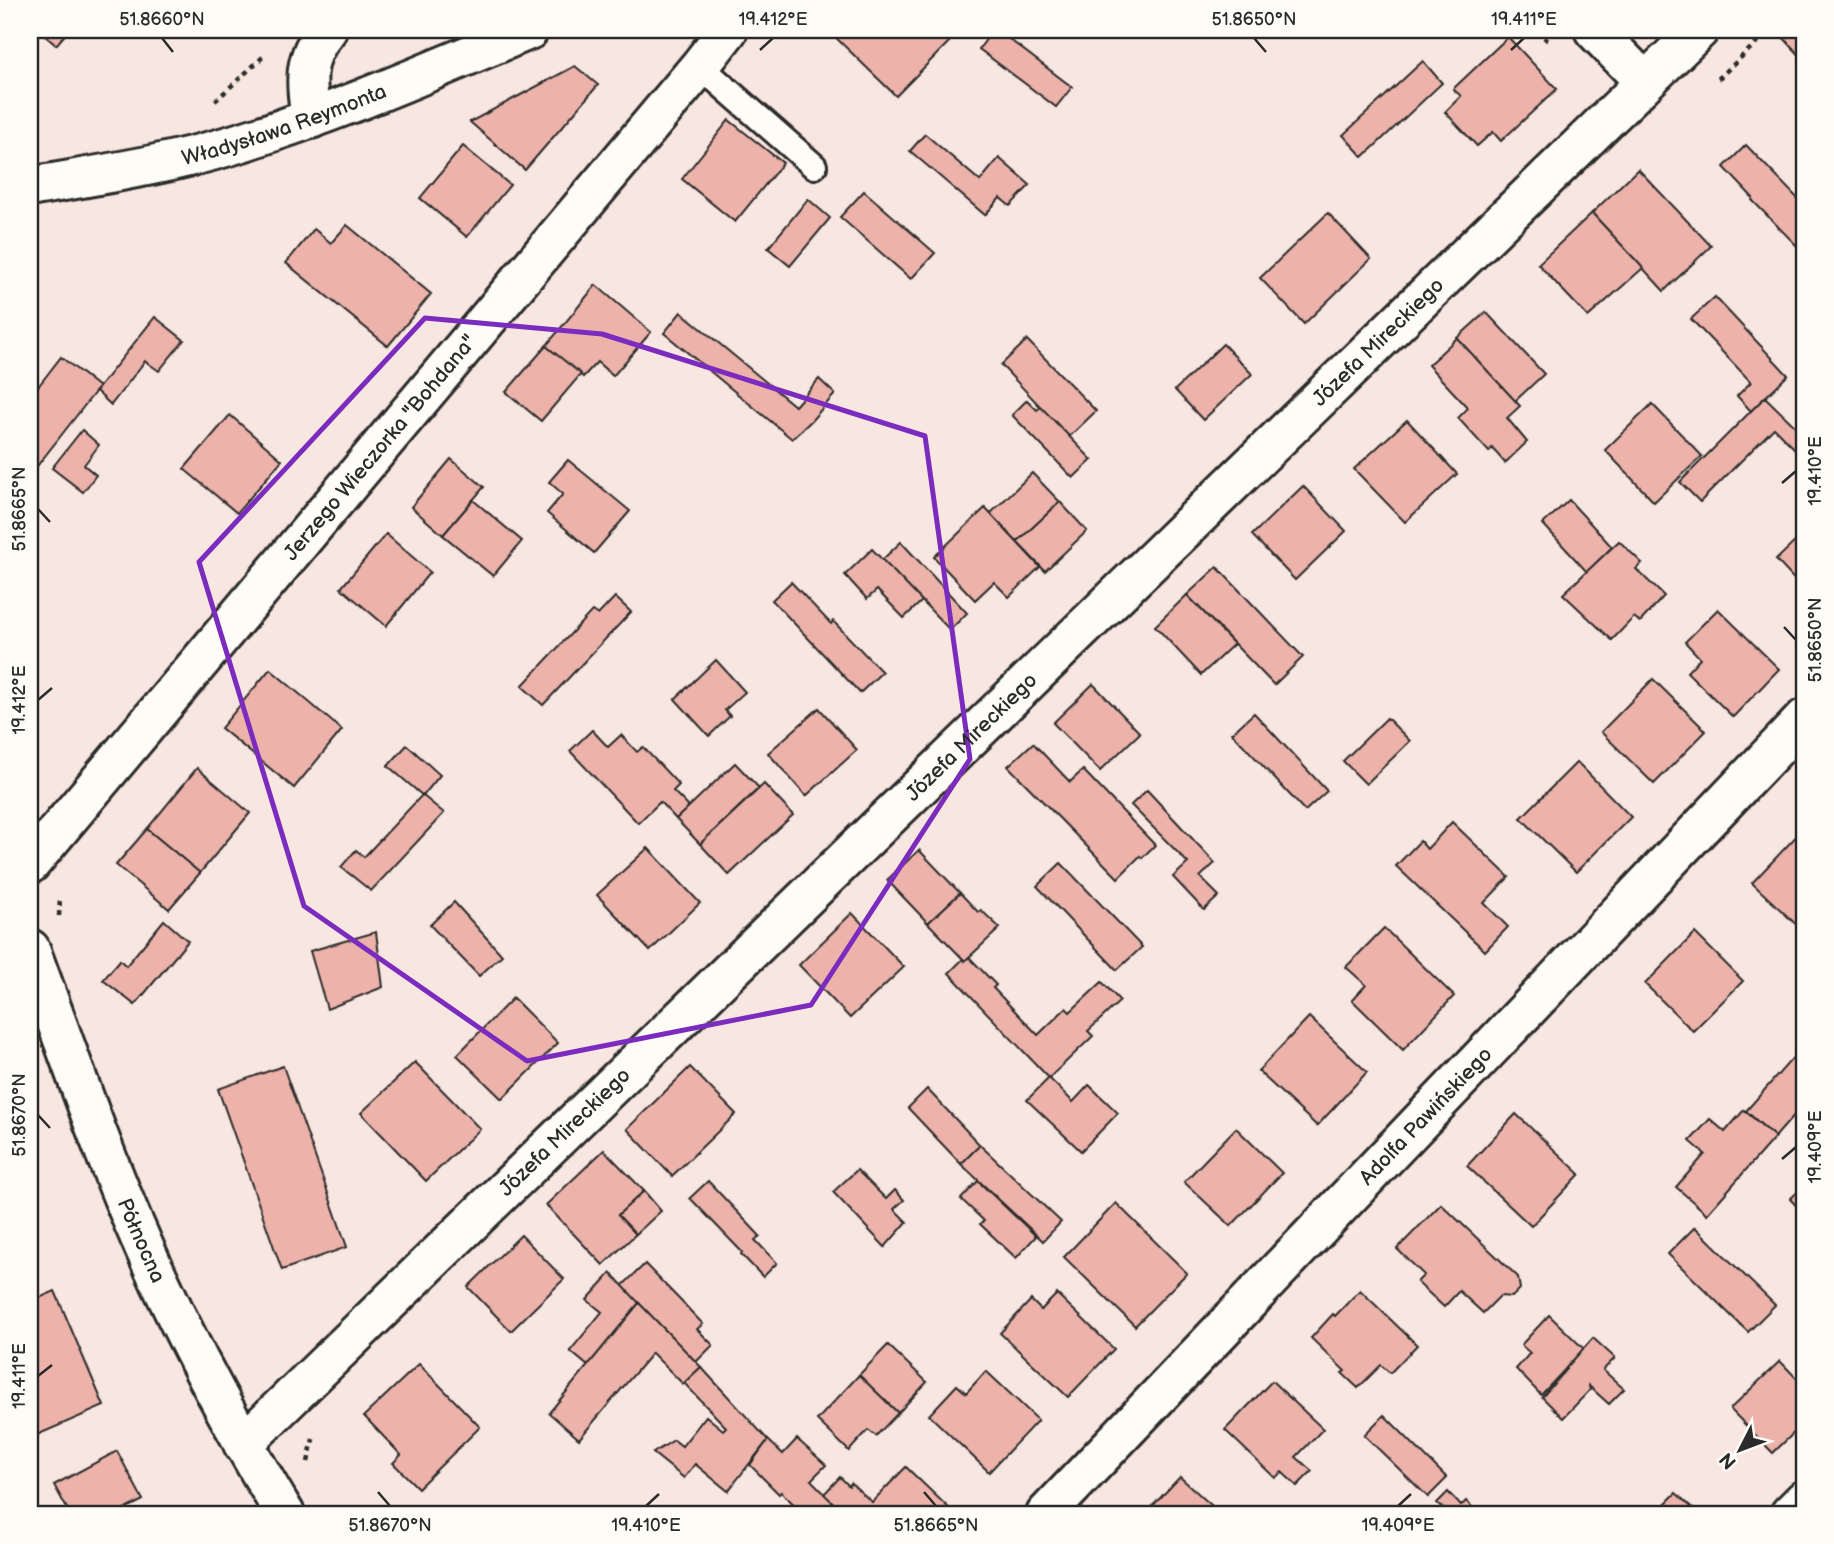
<svg xmlns="http://www.w3.org/2000/svg" width="1834" height="1544" font-family="'Balsamiq Sans',sans-serif">
  <style>
    .building { fill: #edb3ab; stroke: #2b2b2b; stroke-width: 2 }
    .lines { fill: none; stroke-linecap: round; stroke-linejoin: round }
    .lane-casing { stroke: #2b2b2b; stroke-width: 30 }
    .street-casing { stroke: #2b2b2b; stroke-width: 44 }
    .path { stroke: #2b2b2b; stroke-width: 4.5; stroke-dasharray: 5 5; stroke-linecap: butt }
    .lane { stroke: #fdfcf7; stroke-width: 24 }
    .street { stroke: #fdfcf7; stroke-width: 38 }
    .marked { fill: none; stroke: #7b2cbf; stroke-width: 5; stroke-linejoin: round }
    .ticks { fill: none; stroke: #2b2b2b; stroke-width: 2.5 }
    .labels { text-anchor: middle; stroke-width: 5; stroke-linejoin: round; paint-order: stroke }
    .street-label { font-size: 21px; fill: #2b2b2b; stroke: #fdfcf7 }
    .neatline { fill: none; stroke: #2b2b2b; stroke-width: 2.5 }
    .ticks-label { font-size: 18px; text-anchor: middle; fill: #2b2b2b }
  </style>
  <rect width="100%" height="100%" fill="#f8e6e0"/>
  <filter id="ink" filterUnits="userSpaceOnUse"><feTurbulence type="fractalNoise" baseFrequency=".0143" numOctaves="2"/><feDisplacementMap in="SourceGraphic" scale="14" xChannelSelector="R" yChannelSelector="G"/><feConvolveMatrix kernelMatrix="1 2 1 2 8 2 1 2 1" color-interpolation-filters="sRGB"/></filter>
  <g filter="url(#ink)">
    <g class="building">
      <path d="M38 30H69L56 45Z"/>
      <path d="M828 30H938L950 41 896 96Z"/>
      <path d="M993 30H997L1072 87 1056 107 979 49Z"/>
      <path d="M1784 30H1804V60L1780 34Z"/>
      <path d="M1508 37 1557 89 1501 141 1493 132 1477 146 1445 112 1461 96 1453 89Z"/>
      <path d="M1423 61 1442 83 1363 157 1343 135Z"/>
      <path d="M575 66 598 85 525 170 470 122Z"/>
      <path d="M729 120 783 163 735 222 682 179Z"/>
      <path d="M925 134 980 181 999 158 1030 185 1010 206 1000 198 985 215 910 151Z"/>
      <path d="M1746 145 1804 205V247L1801 250 1752 200 1753 198 1724 167Z"/>
      <path d="M463 146 510 185 467 237 420 198Z"/>
      <path d="M1638 169 1711 246 1664 291 1592 213Z"/>
      <path d="M864 191 935 253 911 279 840 217Z"/>
      <path d="M808 199 830 218 790 266 768 248Z"/>
      <path d="M1328 213 1371 259 1304 324 1260 278Z"/>
      <path d="M1592 213 1643 268 1588 317 1538 264Z"/>
      <path d="M347 225 431 294 388 346 286 263 314 229 331 243Z"/>
      <path d="M596 285 651 332 613 376 597 362 583 377 546 346Z"/>
      <path d="M1715 297 1788 375 1751 411 1737 396 1751 382 1691 319Z"/>
      <path d="M681 312 795 406 819 379 835 394 811 421 792 439 664 333Z"/>
      <path d="M1486 312 1544 374 1515 401 1457 338Z"/>
      <path d="M155 317 184 340 159 371 145 361 111 405 96 391Z"/>
      <path d="M1457 338 1520 406 1507 418 1527 442 1505 463 1492 448 1489 452 1458 418 1468 408 1428 365Z"/>
      <path d="M1027 340 1096 411 1069 437 1001 365Z"/>
      <path d="M1223 344 1252 374 1203 420 1175 390Z"/>
      <path d="M546 346 581 374 541 421 506 392Z"/>
      <path d="M61 357 99 387 30 475V397Z"/>
      <path d="M1765 397 1804 435V444L1797 451 1774 428 1700 502 1680 482Z"/>
      <path d="M1027 400 1037 410 1041 407 1092 460 1073 478 1012 415Z"/>
      <path d="M1652 404 1702 456 1654 502 1605 450Z"/>
      <path d="M230 415 282 460 237 513 184 469Z"/>
      <path d="M1407 420 1457 474 1405 522 1354 469Z"/>
      <path d="M82 430 99 445 84 465 96 475 83 492 52 468Z"/>
      <path d="M451 459 484 487 443 535 411 507Z"/>
      <path d="M568 460 630 511 594 553 547 513 563 494 549 482Z"/>
      <path d="M1032 473 1060 502 1017 542 990 514Z"/>
      <path d="M1303 486 1346 531 1295 580 1252 535Z"/>
      <path d="M473 500 522 541 493 576 443 535Z"/>
      <path d="M1569 500 1612 547 1587 572 1543 524Z"/>
      <path d="M1060 502 1087 531 1045 571 1017 542Z"/>
      <path d="M985 508 1040 567 1009 597 994 582 975 600 934 557Z"/>
      <path d="M1804 533V590L1776 560Z"/>
      <path d="M386 534 430 572 386 626 341 588Z"/>
      <path d="M1619 541 1642 563 1636 569 1664 596 1640 622 1634 617 1612 640 1563 594Z"/>
      <path d="M901 542 967 613 950 630 882 560Z"/>
      <path d="M872 549 922 601 904 618 877 590 867 599 845 575Z"/>
      <path d="M1217 567 1303 657 1274 685 1187 595Z"/>
      <path d="M791 582 831 624 833 621 882 672 860 693 772 600Z"/>
      <path d="M1187 595 1234 644 1201 675 1155 626Z"/>
      <path d="M615 597 631 612 543 705 522 686 592 611 598 615Z"/>
      <path d="M1718 609 1779 669 1733 717 1687 672 1700 658 1685 642Z"/>
      <path d="M716 660 745 692 725 710 730 716 709 736 675 699Z"/>
      <path d="M270 669 342 730 294 788 221 728Z"/>
      <path d="M1653 679 1706 731 1654 784 1601 732Z"/>
      <path d="M1093 684 1140 733 1100 771 1053 723Z"/>
      <path d="M819 708 857 750 806 796 768 753Z"/>
      <path d="M1254 713 1327 791 1305 811 1232 733Z"/>
      <path d="M1387 718 1410 741 1366 784 1343 761Z"/>
      <path d="M592 730 608 747 621 735 637 752 643 747 679 785 673 791 689 807 676 819 660 802 638 823 570 751Z"/>
      <path d="M1033 743 1070 782 1083 770 1155 845 1142 858 1140 856 1118 878 1008 766Z"/>
      <path d="M407 745 440 775 423 796 388 766Z"/>
      <path d="M1577 762 1631 817 1576 872 1521 818Z"/>
      <path d="M735 763 759 788 700 844 676 819Z"/>
      <path d="M197 768 250 813 200 873 147 829Z"/>
      <path d="M764 784 793 815 729 875 700 844Z"/>
      <path d="M1147 790 1215 863 1200 877 1219 896 1204 910 1173 877 1188 863 1131 805Z"/>
      <path d="M422 795 444 813 371 891 341 867 356 850 364 857Z"/>
      <path d="M1452 822 1509 877 1484 903 1508 927 1485 951 1396 866 1420 841 1427 849Z"/>
      <path d="M1804 828V932L1752 883Z"/>
      <path d="M147 829 200 873 169 909 116 865Z"/>
      <path d="M648 848 700 903 650 951 597 895Z"/>
      <path d="M919 850 960 893 928 923 887 880Z"/>
      <path d="M1061 863 1142 947 1117 970 1037 886Z"/>
      <path d="M960 893 978 912 981 910 1000 928 965 961 928 923Z"/>
      <path d="M454 902 502 955 479 976 430 925Z"/>
      <path d="M852 913 904 967 850 1018 799 965Z"/>
      <path d="M164 920 188 941 135 1005 103 980 120 960 126 966Z"/>
      <path d="M1384 928 1454 996 1403 1050 1352 1000 1366 985 1346 967Z"/>
      <path d="M376 932 383 987 327 1009 310 951Z"/>
      <path d="M1695 933 1743 981 1693 1031 1645 984Z"/>
      <path d="M969 957 996 985 993 988 1038 1035 1066 1008 1070 1012 1102 982 1120 1001 1088 1031 1093 1036 1049 1078 949 973 963 959 965 961Z"/>
      <path d="M513 998 558 1043 502 1099 457 1055Z"/>
      <path d="M1309 1017 1367 1072 1317 1126 1258 1071Z"/>
      <path d="M1804 1045V1104L1775 1137 1746 1111Z"/>
      <path d="M415 1062 480 1129 426 1181 361 1113Z"/>
      <path d="M283 1066 347 1247 282 1270 218 1089Z"/>
      <path d="M690 1067 736 1114 672 1176 627 1129Z"/>
      <path d="M1049 1078 1073 1102 1089 1085 1118 1113 1081 1151 1027 1100Z"/>
      <path d="M927 1089 980 1145 961 1164 908 1108Z"/>
      <path d="M1744 1110 1775 1137 1707 1214 1676 1187 1705 1154 1690 1141 1710 1119 1725 1132Z"/>
      <path d="M1516 1114 1580 1174 1531 1226 1467 1166Z"/>
      <path d="M1236 1128 1282 1173 1231 1226 1184 1182Z"/>
      <path d="M980 1145 1061 1222 1043 1241 961 1164Z"/>
      <path d="M604 1150 644 1191 618 1215 636 1234 603 1265 546 1205Z"/>
      <path d="M857 1170 886 1199 895 1190 904 1200 894 1209 907 1222 885 1247 833 1192Z"/>
      <path d="M708 1181 760 1236 755 1240 777 1263 763 1277 741 1254 742 1252 690 1198Z"/>
      <path d="M978 1181 1036 1236 1016 1258 980 1224 984 1221 961 1199Z"/>
      <path d="M1804 1186V1214L1790 1199Z"/>
      <path d="M644 1191 661 1211 636 1234 618 1215Z"/>
      <path d="M1116 1203 1187 1273 1135 1326 1064 1257Z"/>
      <path d="M1441 1204 1518 1277 1520 1289 1512 1297 1500 1296 1483 1313 1459 1291 1444 1307 1417 1282 1424 1275 1397 1249Z"/>
      <path d="M1695 1227 1775 1305 1748 1332 1668 1254Z"/>
      <path d="M521 1235 564 1279 511 1331 468 1287Z"/>
      <path d="M645 1264 703 1324 697 1329 713 1345 696 1362 622 1286Z"/>
      <path d="M611 1273 639 1303 588 1366 570 1351 602 1312 587 1300Z"/>
      <path d="M1360 1290 1417 1345 1390 1373 1381 1365 1358 1388 1342 1373 1345 1371 1311 1338 1333 1314 1335 1316Z"/>
      <path d="M55 1291 104 1406 30 1438V1302Z"/>
      <path d="M1057 1294 1114 1349 1068 1397 1000 1333 1031 1300 1041 1310Z"/>
      <path d="M639 1303 701 1367 683 1384 652 1353 579 1439 549 1413Z"/>
      <path d="M1549 1315 1584 1349 1541 1395 1516 1369 1530 1353 1521 1345Z"/>
      <path d="M1593 1338 1615 1358 1603 1370 1624 1389 1609 1404 1589 1386 1590 1390 1563 1418 1542 1397 1567 1369 1566 1368Z"/>
      <path d="M888 1345 927 1382 898 1413 859 1375Z"/>
      <path d="M1780 1361 1804 1386V1423L1773 1453 1730 1409Z"/>
      <path d="M419 1364 480 1427 418 1488 393 1463 401 1455 364 1416Z"/>
      <path d="M701 1367 768 1440 728 1491 695 1464 684 1478 653 1453 674 1440 682 1446 706 1416 723 1430 726 1427 684 1383Z"/>
      <path d="M986 1371 1038 1420 989 1472 929 1415 957 1385 966 1393Z"/>
      <path d="M859 1375 898 1413 876 1436 868 1430 849 1451 817 1420Z"/>
      <path d="M1272 1381 1323 1429 1296 1457 1312 1471 1297 1486 1282 1472 1275 1478 1225 1430Z"/>
      <path d="M1384 1415 1447 1478 1428 1497 1364 1435Z"/>
      <path d="M797 1439 826 1465 811 1480 833 1502 821 1514H804L781 1492 779 1494 750 1465 768 1440 783 1454Z"/>
      <path d="M117 1451 143 1500 116 1514H70L54 1485Z"/>
      <path d="M906 1467 954 1513 953 1514H845L824 1494 840 1477 849 1486 851 1483 872 1502Z"/>
      <path d="M1180 1477 1221 1514H1145Z"/>
      <path d="M1448 1492 1461 1506 1466 1501 1479 1514H1449L1437 1503Z"/>
      <path d="M1676 1493 1699 1514H1655Z"/>
    </g>
    <g class="lines">
      <defs>
        <path id="lane" d="M700 66 814 166"/>
        <g id="street">
          <path d="M1594 30 1644 81"/>
          <path d="M311 119C306 84 302 58 327 30"/>
          <path id="s1" d="M30 187C97 175 167 165 232 145 334 114 431 71 529 30"/>
          <path id="s2" d="M30 864 700 66 728 30"/>
          <path id="s3" d="M30 949C67 1049 101 1150 144 1247 185 1339 233 1428 285 1514"/>
          <path id="s4" d="M243 1444 1699 30"/>
          <path id="s5" d="M1046 1514 1804 719"/>
          <path d="M1790 1514 1804 1500"/>
        </g>
      </defs>
      <use href="#lane" class="lane-casing"/>
      <use href="#street" class="street-casing"/>
      <g class="path">
        <path d="M1537 30 1551 44"/>
        <path d="M1718 79 1770 30"/>
        <path d="M215 101 265 55"/>
        <path d="M59 916 60 897"/>
        <path d="M308 1462 313 1439"/>
      </g>
      <use href="#lane" class="lane"/>
      <use href="#street" class="street"/>
    </g>
  </g>
  <path class="marked" d="M425 318 602 334 925 436 970 759 811 1005 527 1061 304 906 199 562Z"/>
  <path class="ticks" d="M162 38 173 52M1254 38 1266 52M760 50 773 38M1511 50 1524 38M1782 483 1796 471M38 509 50 522M1784 627 1796 640M38 700 52 688M38 1115 50 1128M1782 1159 1796 1147M38 1376 52 1365M378 1492 390 1506M924 1492 936 1506M646 1506 659 1494M1398 1506 1411 1494"/>
  <g class="labels">
    <g class="street-label">
      <text dy="7" stroke="none"><textPath href="#s1" startOffset="262">Władysława Reymonta</textPath></text>
      <text dy="7" stroke="none"><textPath href="#s4" startOffset="1582">Józefa Mireckiego</textPath></text>
      <text dy="7" stroke="none"><textPath href="#s2" startOffset="544">Jerzego Wieczorka "Bohdana"</textPath></text>
      <text dy="7" stroke="none"><textPath href="#s4" startOffset="1015">Józefa Mireckiego</textPath></text>
      <text dy="7" stroke="none"><textPath href="#s5" startOffset="550">Adolfa Pawińskiego</textPath></text>
      <text dy="7" stroke="none"><textPath href="#s4" startOffset="448">Józefa Mireckiego</textPath></text>
      <text dy="7" stroke="none"><textPath href="#s3" startOffset="312">Północna</textPath></text>
    </g>
  </g>
  <rect width="1834" height="1544" fill="none" stroke="#fdfcf7" stroke-width="77"/>
  <g transform="translate(1740 1450) rotate(228)" stroke="#fdfcf7" stroke-width="5" paint-order="stroke">
  <path d="M0-5L12 26L0 18L-12 26Z" fill="#2b2b2b"/>
  <text y="-10" font-size="19" font-weight="bold" text-anchor="middle" fill="#2b2b2b">N</text>
  </g>
  <rect x="38" y="38" width="1758" height="1468" class="neatline"/>
  <g class="ticks-label">
    <text x="162" y="25">51.8660°N</text>
    <text x="773" y="25">19.412°E</text>
    <text x="1254" y="25">51.8650°N</text>
    <text x="1524" y="25">19.411°E</text>
    <text transform="translate(1815 471) rotate(-90)" y="6">19.410°E</text>
    <text transform="translate(19 509) rotate(-90)" y="6">51.8665°N</text>
    <text transform="translate(1815 640) rotate(-90)" y="6">51.8650°N</text>
    <text transform="translate(19 700) rotate(-90)" y="6">19.412°E</text>
    <text transform="translate(19 1115) rotate(-90)" y="6">51.8670°N</text>
    <text transform="translate(1815 1147) rotate(-90)" y="6">19.409°E</text>
    <text transform="translate(19 1376) rotate(-90)" y="6">19.411°E</text>
    <text x="390" y="1531">51.8670°N</text>
    <text x="646" y="1531">19.410°E</text>
    <text x="936" y="1531">51.8665°N</text>
    <text x="1398" y="1531">19.409°E</text>
  </g>
</svg>
